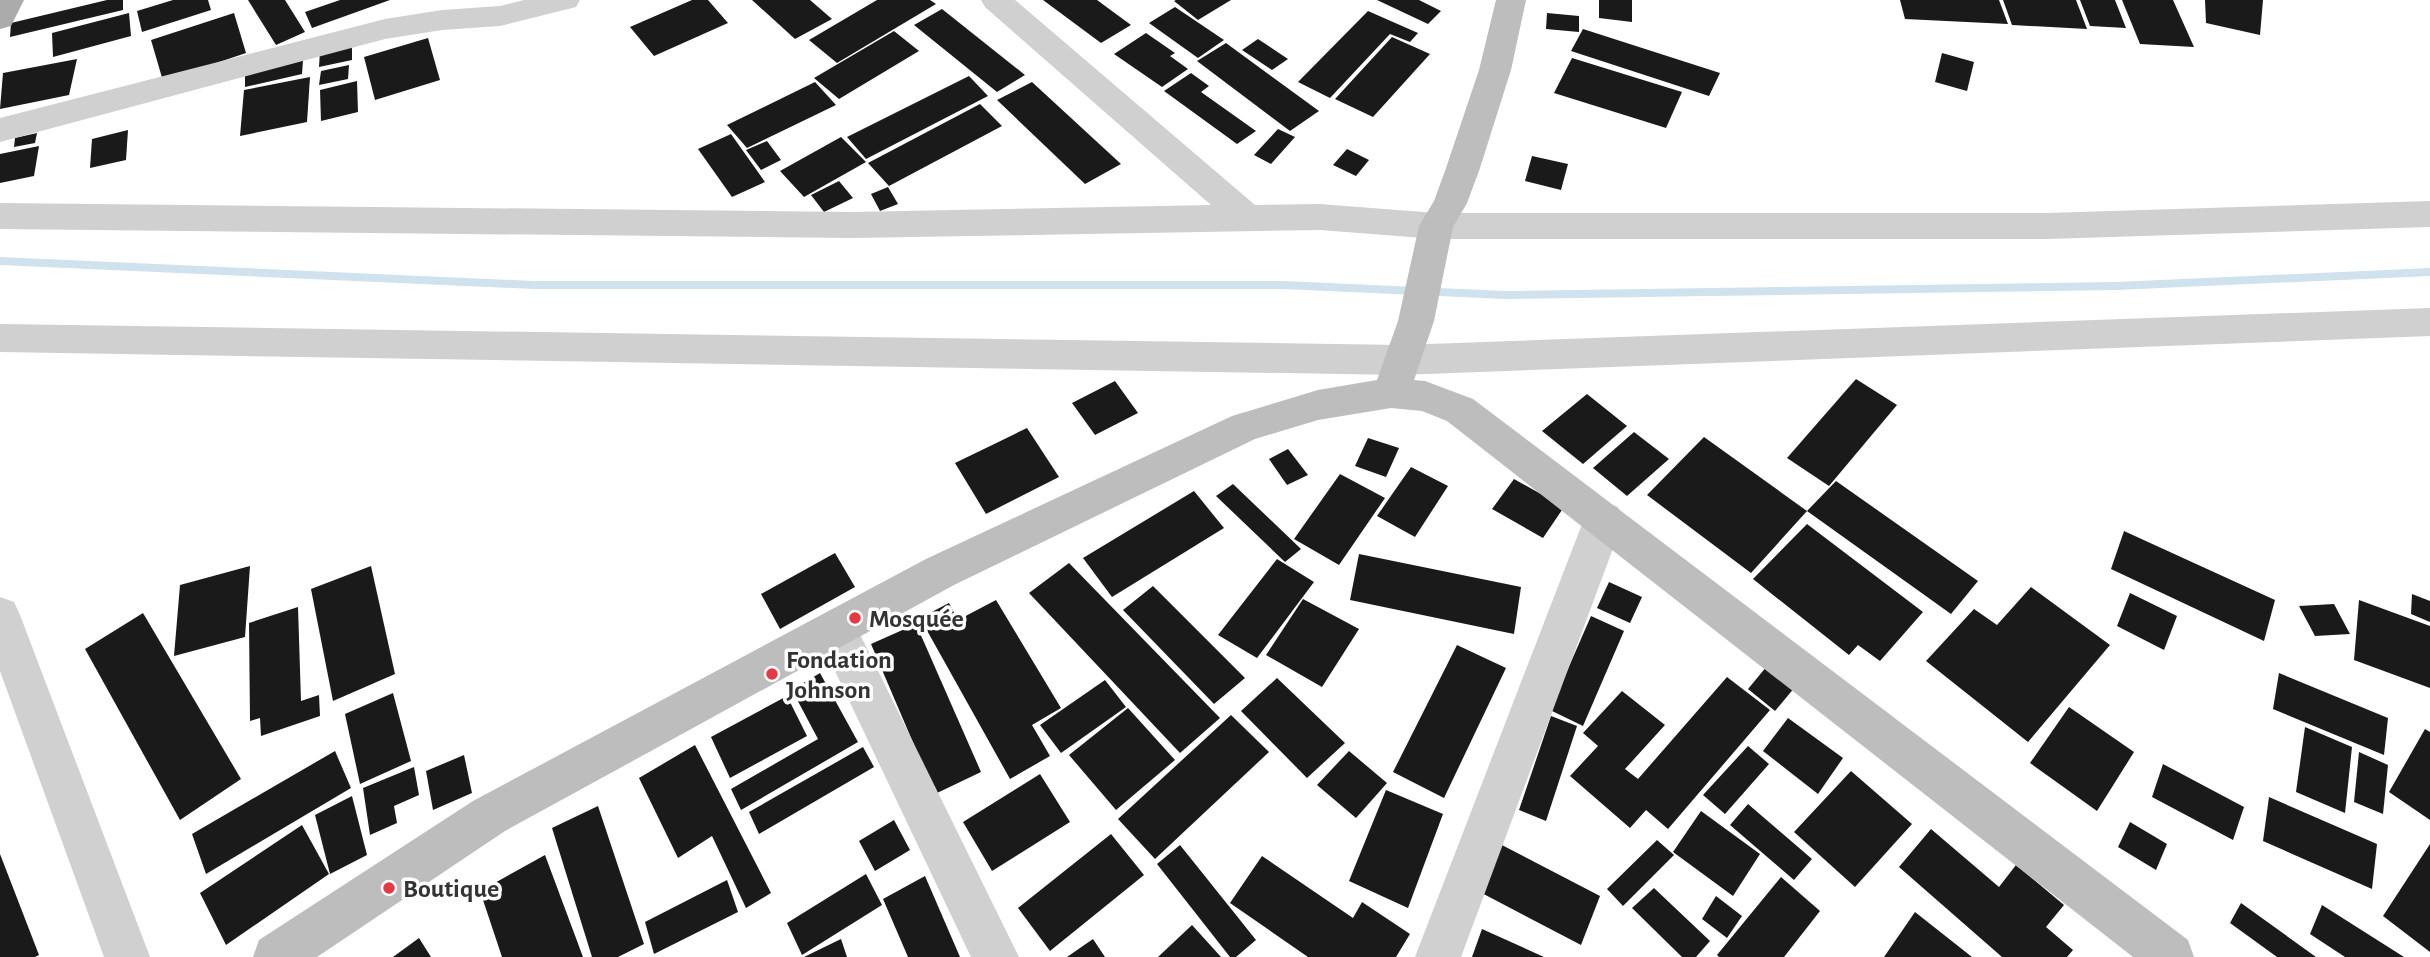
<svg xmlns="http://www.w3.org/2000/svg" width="2430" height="957" font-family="'Alegreya Sans',sans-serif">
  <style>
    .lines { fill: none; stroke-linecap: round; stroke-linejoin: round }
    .stream { fill: #cfe2ee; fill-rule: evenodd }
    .building { fill: #1a1a1a }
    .street { fill: #d0d0d0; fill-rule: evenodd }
    .secondary { fill: #bdbdbd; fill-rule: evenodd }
    .primary { fill: #ababab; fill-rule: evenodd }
    .poi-dot { fill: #e63946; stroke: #fff; stroke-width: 2.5 }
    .labels { text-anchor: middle; stroke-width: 7; stroke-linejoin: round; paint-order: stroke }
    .poi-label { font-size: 26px; font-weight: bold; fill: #333; stroke: #fff; text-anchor: start }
  </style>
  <rect width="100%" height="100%" fill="#fff"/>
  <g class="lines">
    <path class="stream" d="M0 257 534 281H1283L1505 291 2116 282 2430 268V276L2116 290 1505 299 1283 289H534L0 265Z"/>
  </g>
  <g class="building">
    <path d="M107 0H123V10L10 37 11 23Z"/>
    <path d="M173 0H208L211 10 142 32 137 11Z"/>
    <path d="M248 0H285L305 32 276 45Z"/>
    <path d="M340 0H390L312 28 305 12Z"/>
    <path d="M692 0H708L728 23 654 56 630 27Z"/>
    <path d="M752 0H810L832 19 795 39Z"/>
    <path d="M877 0H930L936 4 837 63 809 40Z"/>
    <path d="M1043 0H1097L1131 25 1101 43Z"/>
    <path d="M1176 0H1231L1198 20 1174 1Z"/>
    <path d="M1377 0H1419L1441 11 1428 24Z"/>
    <path d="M1599 0H1632V22L1599 18Z"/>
    <path d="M1900 0H1999L2008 24 1905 19Z"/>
    <path d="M2003 0H2076L2087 29 2012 25Z"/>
    <path d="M2080 0H2115L2126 28 2090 26Z"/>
    <path d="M2122 0H2173L2194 47 2140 44Z"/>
    <path d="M2205 0H2263L2260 35 2206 23Z"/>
    <path d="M1175 7 1224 40 1198 58 1149 23Z"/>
    <path d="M942 9 1025 75 997 92 914 25Z"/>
    <path d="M1368 11 1418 33 1410 42 1390 34 1330 98 1298 82Z"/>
    <path d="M129 13 131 36 53 57 52 33Z"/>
    <path d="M234 13 246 53 163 81 151 40Z"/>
    <path d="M1547 13 1579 16V32L1546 29Z"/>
    <path d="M1583 29 1720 73 1709 96 1571 51Z"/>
    <path d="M894 31 919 51 839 99 814 78Z"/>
    <path d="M1146 33 1175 53 1170 56 1188 69 1162 87 1114 54Z"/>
    <path d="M1392 37 1430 54 1373 117 1335 99Z"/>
    <path d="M428 38 440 80 375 100 364 57Z"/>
    <path d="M1258 39 1288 59 1272 70 1242 50Z"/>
    <path d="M352 43V60L319 67 320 50Z"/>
    <path d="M1226 43 1319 111 1290 131 1197 61Z"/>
    <path d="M1942 53 1974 62 1967 91 1935 82Z"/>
    <path d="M1572 58 1682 92 1666 128 1554 93Z"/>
    <path d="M77 59 69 95 0 109 3 73Z"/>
    <path d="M303 60 302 74 245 87V72Z"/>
    <path d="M349 65 348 79 319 85 321 71Z"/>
    <path d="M1191 73 1209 86 1201 92 1256 131 1237 144 1164 91Z"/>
    <path d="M969 76 988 96 866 159 847 137Z"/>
    <path d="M310 77 307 122 240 136 244 90Z"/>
    <path d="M357 81 358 112 321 121 320 90Z"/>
    <path d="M815 82 836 105 747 148 727 125Z"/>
    <path d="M1032 82 1121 164 1085 184 997 100Z"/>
    <path d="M980 104 1002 126 889 186 868 163Z"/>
    <path d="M1278 129 1295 137 1271 164 1254 155Z"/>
    <path d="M128 130 126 160 90 168 92 139Z"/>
    <path d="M37 133 35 143 14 147 15 138Z"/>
    <path d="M731 134 765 182 732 197 698 149Z"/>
    <path d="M841 137 866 162 804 197 780 171Z"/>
    <path d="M767 141 781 160 761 170 746 150Z"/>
    <path d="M39 146 34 176 0 183V154Z"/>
    <path d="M1347 149 1369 160 1356 176 1333 165Z"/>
    <path d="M1532 156 1568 164 1561 190 1525 181Z"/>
    <path d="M839 181 853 198 824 212 811 195Z"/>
    <path d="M888 187 898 204 880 211 871 194Z"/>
    <path d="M1856 379 1897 405 1829 486 1787 458Z"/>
    <path d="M1115 381 1138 413 1095 435 1072 403Z"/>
    <path d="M1587 394 1627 426 1583 464 1542 431Z"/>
    <path d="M1027 428 1059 477 986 514 955 463Z"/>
    <path d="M1634 432 1669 459 1627 496 1593 468Z"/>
    <path d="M1704 437 1807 511 1751 573 1647 495Z"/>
    <path d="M1368 438 1399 448 1386 477 1355 466Z"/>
    <path d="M1288 449 1308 475 1287 485 1269 459Z"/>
    <path d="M1411 467 1448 486 1415 537 1377 516Z"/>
    <path d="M1340 474 1385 498 1339 565 1294 539Z"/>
    <path d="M1514 479 1564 507 1543 538 1492 509Z"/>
    <path d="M1836 481 1978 581 1951 614 1807 511Z"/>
    <path d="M1233 484 1301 549 1285 562 1216 496Z"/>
    <path d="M1194 491 1224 528 1112 597 1083 558Z"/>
    <path d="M1807 524 1923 612 1880 661 1858 645 1849 655 1753 579Z"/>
    <path d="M2124 531 2275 600 2264 641 2111 569Z"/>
    <path d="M835 553 855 587 780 629 761 594Z"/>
    <path d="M1359 554 1521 587 1514 634 1350 600Z"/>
    <path d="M1277 559 1314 582 1257 658 1218 635Z"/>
    <path d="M1069 563 1220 718 1180 753 1029 593Z"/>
    <path d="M250 566 245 637 174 656 180 585Z"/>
    <path d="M371 566 395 674 333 701 311 589Z"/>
    <path d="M1609 582 1642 597 1630 623 1597 608Z"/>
    <path d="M1153 586 1245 678 1214 704 1123 610Z"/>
    <path d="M2031 587 2110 645 2028 742 1926 661 1974 609 1997 625Z"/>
    <path d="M2130 593 2177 616 2164 650 2117 626Z"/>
    <path d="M2412 594 2430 601V622L2411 614Z"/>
    <path d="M1303 599 1359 629 1322 687 1266 655Z"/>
    <path d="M996 600 1061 708 1032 725 1050 756 1010 779 920 618 949 603 958 620Z"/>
    <path d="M2359 600 2430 626V688L2354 660Z"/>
    <path d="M2334 604 2350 634 2315 636 2299 606Z"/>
    <path d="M298 607 301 701 319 695 320 716 261 736 260 718 250 721 249 623Z"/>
    <path d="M143 613 241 779 180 820 85 649Z"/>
    <path d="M1591 616 1624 631 1583 726 1550 710Z"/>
    <path d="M916 624 981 772 935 794 871 644Z"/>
    <path d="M1457 645 1506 668 1444 798 1393 772Z"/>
    <path d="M1767 666 1795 687 1775 711 1748 689Z"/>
    <path d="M820 673 858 742 741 810 731 789 818 739 792 690Z"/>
    <path d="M2279 673 2388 718 2384 755 2273 709Z"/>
    <path d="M1727 677 1770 710 1668 829 1646 810 1630 828 1570 776 1598 746 1583 733 1622 691 1665 725 1625 769 1638 779Z"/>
    <path d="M1277 678 1345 743 1307 778 1241 711Z"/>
    <path d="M1105 680 1126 707 1061 753 1040 725Z"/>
    <path d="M393 693 411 761 360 784 345 714Z"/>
    <path d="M787 696 807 736 730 778 711 737Z"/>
    <path d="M2069 707 2134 752 2097 811 2030 763Z"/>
    <path d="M1128 708 1175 760 1116 810 1069 755Z"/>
    <path d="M1231 715 1269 752 1155 859 1118 819Z"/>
    <path d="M1551 716 1577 726 1546 821 1519 810Z"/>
    <path d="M1788 718 1843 758 1818 794 1763 751Z"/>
    <path d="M2305 727 2352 747 2345 813 2296 792Z"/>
    <path d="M2425 729 2430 732V820L2389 792Z"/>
    <path d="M695 745 771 893 746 908 712 836 678 858 639 778Z"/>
    <path d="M1748 746 1769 764 1725 814 1703 795Z"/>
    <path d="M863 747 874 767 759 834 749 812Z"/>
    <path d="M335 751 351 788 206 874 192 834Z"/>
    <path d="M1349 751 1387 783 1356 818 1317 785Z"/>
    <path d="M2359 752 2388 765 2383 814 2354 802Z"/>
    <path d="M464 755 472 793 433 810 426 771Z"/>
    <path d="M2163 764 2244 807 2233 840 2152 797Z"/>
    <path d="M414 767 419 795 394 806 397 823 370 835 363 788Z"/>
    <path d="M1851 771 1912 824 1855 887 1794 832Z"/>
    <path d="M1040 774 1070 822 992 871 963 822Z"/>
    <path d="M1386 790 1443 814 1408 908 1349 881Z"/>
    <path d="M352 796 367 855 330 874 315 815Z"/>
    <path d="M2269 797 2377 844 2372 889 2263 841Z"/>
    <path d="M1748 804 1812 859 1794 880 1730 825Z"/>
    <path d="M598 806 644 944 618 957H592L552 828Z"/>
    <path d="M1701 811 1760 854 1733 896 1673 852Z"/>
    <path d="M894 820 910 850 875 871 859 841Z"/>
    <path d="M2130 822 2167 844 2156 870 2118 847Z"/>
    <path d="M302 825 329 874 226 945 200 893Z"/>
    <path d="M1931 829 1999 887 2016 865 2064 905 2046 927 2073 950 2067 957H2002L1899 867Z"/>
    <path d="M1111 834 1144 875 1050 951 1018 908Z"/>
    <path d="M1657 840 1674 855 1623 906 1607 889Z"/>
    <path d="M1498 843 1600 896 1581 945 1476 890Z"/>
    <path d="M2430 844V952L2383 916Z"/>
    <path d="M1180 845 1256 940 1236 957H1230L1157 864Z"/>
    <path d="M0 854 39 955 35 957H0Z"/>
    <path d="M545 855 583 957H502L480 891Z"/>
    <path d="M1262 856 1353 918 1362 902 1410 934 1396 957H1308L1230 903Z"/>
    <path d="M866 874 882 905 802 955 787 923Z"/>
    <path d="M925 876 960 957H908L883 899Z"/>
    <path d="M1781 877 1820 911 1784 957H1719L1717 955Z"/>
    <path d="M727 880 738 912 654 954 645 922Z"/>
    <path d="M1654 888 1710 941 1696 957H1682L1632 908Z"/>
    <path d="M1716 896 1742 916 1727 938 1702 919Z"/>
    <path d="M2241 903 2316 957H2277L2230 923Z"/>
    <path d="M2322 905 2404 957H2345L2310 934Z"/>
    <path d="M1915 912 1972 957H1884Z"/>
    <path d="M1192 925 1221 957H1158Z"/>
    <path d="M1482 929 1544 957H1472Z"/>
    <path d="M419 938 431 957H393Z"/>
    <path d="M841 939 847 957H804Z"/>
    <path d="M1093 939 1105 957H1067Z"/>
  </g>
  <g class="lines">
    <g class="street">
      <path d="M524 0H580L576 7 500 26 442 30 385 39 0 142V118L385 19 442 10 500 6Z"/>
      <path d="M981 0H1015L1255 205 1320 204 1436 213H2047L2430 201V227L2047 239H1436L1320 230 852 238 0 229V203L852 212 1211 205 985 7Z"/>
      <path d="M2430 308V336L1401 375 0 352V324L1401 345Z"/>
      <path d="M1604 502 1618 507 1624 519 1461 957H1415L1584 519 1590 507Z"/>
      <path d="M0 597 14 602 20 615 150 957H104L0 671Z"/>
      <path d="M836 610 851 616 1019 957H971L815 629 821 616Z"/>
    </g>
    <path class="secondary" d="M1496 0H1526L1511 70 1479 171 1467 203 1453 227 1434 321 1414 380 1425 381 1473 399 2188 940 2194 957H2133L1447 421 1422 411 1391 408 1318 420 1255 439 954 585 505 831 317 957H253L259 940 473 801 926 559 1232 416 1318 390 1377 380 1398 321 1419 226 1434 201 1445 171 1479 70Z"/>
    <path class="primary" d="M0 0H24L11 26 0 29Z"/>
  </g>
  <g class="poi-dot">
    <circle cx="855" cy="618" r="7"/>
    <circle cx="772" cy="674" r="7"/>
    <circle cx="389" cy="888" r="7"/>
  </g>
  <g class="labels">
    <g class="poi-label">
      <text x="869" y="627">Mosquée</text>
      <text x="786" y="668">Fondation<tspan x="786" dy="30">Johnson</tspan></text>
      <text x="403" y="897">Boutique</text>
    </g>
  </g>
</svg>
